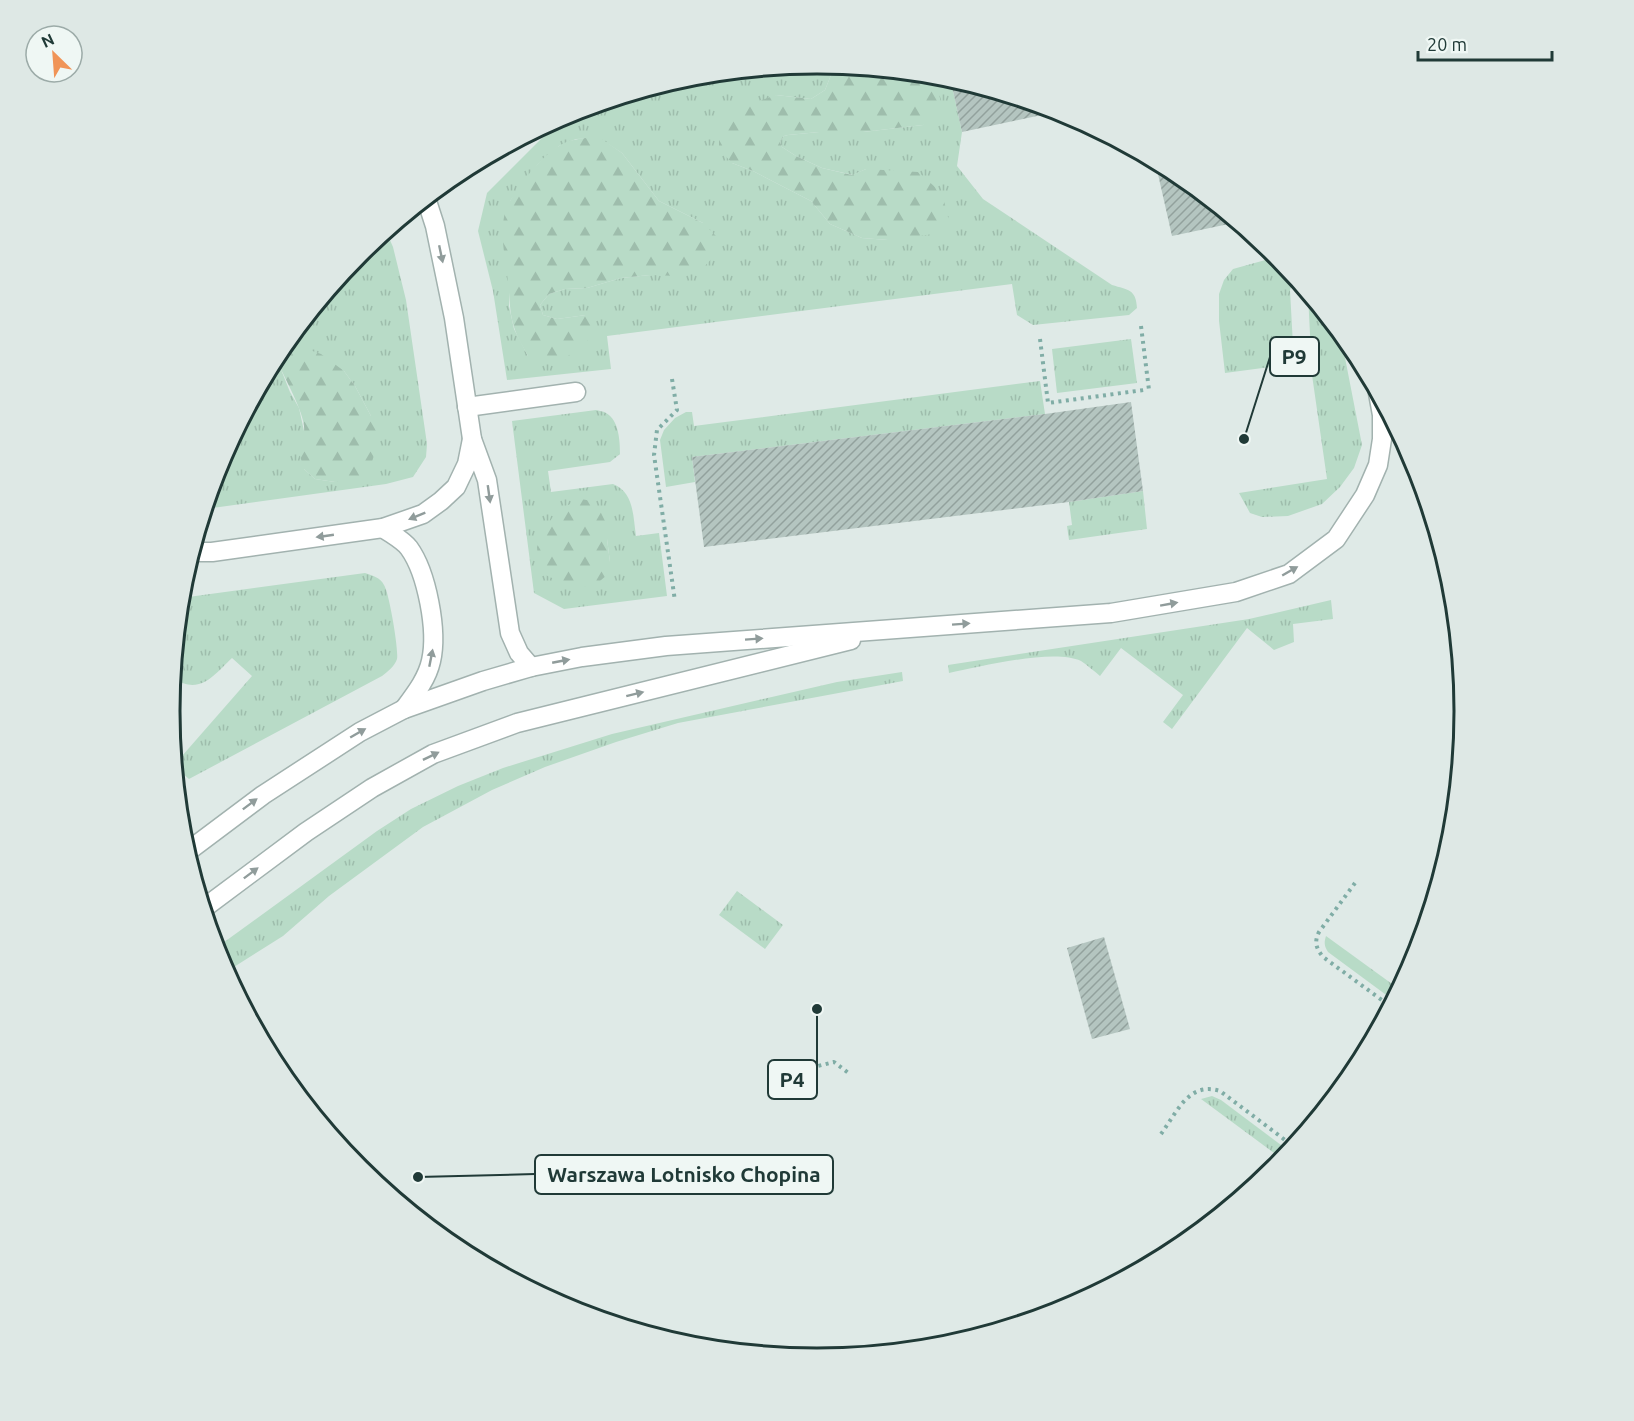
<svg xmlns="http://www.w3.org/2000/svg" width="1634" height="1421" font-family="Ubuntu,sans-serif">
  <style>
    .grass { fill: url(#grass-tufts); fill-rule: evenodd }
    .forest { fill: url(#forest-firs) }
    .building { fill: url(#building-hatch) }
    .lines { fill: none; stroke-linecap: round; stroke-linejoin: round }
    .lane-casing { stroke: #a2b2af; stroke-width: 21 }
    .street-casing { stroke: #a2b2af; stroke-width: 21 }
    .path { stroke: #80ada6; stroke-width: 4; stroke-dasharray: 3 4.5; stroke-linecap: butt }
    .lane { stroke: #fff; stroke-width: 18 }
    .street { stroke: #fff; stroke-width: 18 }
    .oneway { fill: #909c9b }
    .rim { fill: none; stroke: #203a37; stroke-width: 3 }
    .leader { fill: none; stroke: #203a37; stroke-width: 2 }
    .callout-dot { fill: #203a37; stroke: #eff7f4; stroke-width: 2 }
    .callout { fill: #eff7f4; stroke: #203a37; stroke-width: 2 }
    .callout-label { font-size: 21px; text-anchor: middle; font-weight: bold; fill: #203a37 }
  </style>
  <defs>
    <pattern id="grass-tufts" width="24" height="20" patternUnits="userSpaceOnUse" patternTransform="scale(1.5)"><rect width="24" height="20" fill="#b8dbc7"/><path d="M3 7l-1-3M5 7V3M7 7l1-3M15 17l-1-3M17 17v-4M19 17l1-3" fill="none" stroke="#9ebdac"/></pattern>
    <pattern id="forest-firs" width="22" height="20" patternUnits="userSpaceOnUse" patternTransform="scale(1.5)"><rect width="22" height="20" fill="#b8dbc7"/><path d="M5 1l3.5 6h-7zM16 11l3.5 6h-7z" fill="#9ebdac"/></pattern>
    <pattern id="building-hatch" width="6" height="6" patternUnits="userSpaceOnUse" patternTransform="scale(1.5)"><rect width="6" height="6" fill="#b4c5c0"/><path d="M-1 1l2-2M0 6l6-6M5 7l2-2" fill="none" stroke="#92a19d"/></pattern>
  </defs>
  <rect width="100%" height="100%" fill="#dfeae7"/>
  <g class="grass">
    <path d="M817 63 835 65 825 90 811 99 776 95 732 163 753 171 811 201 830 224 862 238 888 240 866 169 853 175 822 168 796 156 782 147 780 142 784 136 788 135 819 132H863L923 125 937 86 927 74 950 77 962 132 957 166 983 199 1112 285C1128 290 1136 289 1137 308L1129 315 1033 325 1017 315 1012 284 607 336 611 369 507 380 493 291 478 231 487 193 565 115 570 112 691 75ZM599 138 622 153 659 201 703 223 650 275 621 278 587 288 565 289 549 294 540 305 543 315 557 319 586 315 528 356 514 329 509 306 510 201 538 164 559 146 576 139Z"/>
    <path d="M386 231 393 247 406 300 427 444 426 457 413 477 386 484 205 509 219 462 279 350 359 252ZM280 367 344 371 355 386 371 416 335 482 315 479 304 469V431L299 408 290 392Z"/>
    <path d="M1267 246 1275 253 1295 277 1290 290 1294 364 1225 373 1219 321V294L1224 280 1233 269 1269 259Z"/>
    <path d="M1308 294 1340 332 1362 445 1354 468 1340 487 1322 504 1288 516 1262 517 1250 513 1239 493 1327 479 1312 375Z"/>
    <path d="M1131 339 1137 383 1057 393 1052 349Z"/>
    <path d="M1040 381 1045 414 692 457 695 482 666 487 660 440 664 430 675 418 686 412H692L694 426Z"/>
    <path d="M596 410C599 411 603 411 606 413 619 420 620 441 620 454L610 462 548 471 551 492 613 484C634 492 633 516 636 536L659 533 667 596 564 609 534 593 512 421ZM607 525V539L610 562 544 531Z"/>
    <path d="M1143 491 1147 529 1069 540 1067 526 1072 525 1069 502Z"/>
    <path d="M365 573C373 576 380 577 384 585 389 592 399 651 397 659 395 666 387 672 382 676L189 779 175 767V764L252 676 232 658C214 675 200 696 173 678L181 598Z"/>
    <path d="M1331 600 1333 619 1293 624 1294 642 1274 650 1247 628 1172 729 1163 722 1183 695 1121 648 1100 676C1094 671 1087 665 1081 661 1053 648 980 667 949 673L948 665 1249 619Z"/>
    <path d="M902 672 903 681 678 723 616 742 545 767 492 790 423 827 329 896 283 936 226 972 219 958 216 948 377 831 411 809 458 786 503 768 612 734 837 682Z"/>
    <path d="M737 891 783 925 765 949 719 915Z"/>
    <path d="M1326 936 1399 989 1393 1000 1328 952C1324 946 1324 942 1326 936Z"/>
    <path d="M1212 1096 1221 1100 1289 1151 1282 1159 1201 1099Z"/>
  </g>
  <g class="forest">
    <path d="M835 65 927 74 937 86 943 111 923 125 863 132H819L788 135 784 136 780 142 782 147 796 156 822 168 852 175 866 169 918 172 935 187 944 201 949 221 941 233 888 240 862 238 830 224 811 201 753 171 732 163 719 149V127L745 106 776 95 811 99 825 90Z"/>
    <path d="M599 137 622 153 659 201 703 223 717 237 718 252 702 269 679 276 650 275 621 278 587 288 565 289 549 294 540 305 543 315 557 319 586 315 592 321 591 337C570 359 558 365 528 356 523 347 517 337 514 327 509 311 510 298 508 282 506 260 500 239 504 217 507 197 541 156 559 146 571 138 586 138 599 137Z"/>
    <path d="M304 348 321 354 344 371 355 386 371 416 379 439 371 465 360 478 335 482 315 479 304 469 297 446C299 441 303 436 304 432 307 418 286 381 280 367L290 353Z"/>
    <path d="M581 499 592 501 601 513 607 525V539L610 562 607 575 594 586 578 587 565 584 539 572 537 547 544 531 552 518 566 506Z"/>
  </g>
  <g class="building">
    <path d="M950 77 998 92 1060 111 962 132Z"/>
    <path d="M1155 161 1177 172 1238 222 1172 236Z"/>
    <path d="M1131 402 1143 491 1069 502 704 547 692 457 1045 414Z"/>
    <path d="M1104 937 1130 1029 1092 1039 1067 948Z"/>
  </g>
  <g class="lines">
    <defs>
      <g id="lane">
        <path d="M426 198 435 226 454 318 472 439 487 480 510 633 519 653 531 667"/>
        <path d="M467 407 576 392"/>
        <path d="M383 528C391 534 403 540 409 548 427 573 438 631 431 661 427 679 415 694 404 709"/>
        <path d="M192 552H212L383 528 423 514 441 501 456 487 467 464 472 439"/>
      </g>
      <g id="street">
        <path d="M187 852 263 795 360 732 404 709 483 681 531 667 582 657 666 646 1111 613 1236 592 1289 574 1336 539 1365 495 1378 465 1382 439V415L1378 393"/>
        <path d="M204 908 306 832 372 788 433 754 517 723 851 640"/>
      </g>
    </defs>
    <use href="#lane" class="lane-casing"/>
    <use href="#street" class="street-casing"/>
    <g class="path">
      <path d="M1141 326 1149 390"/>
      <path d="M1040 339 1048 403 1144 390"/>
      <path d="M672 379 677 410 657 430 654 455 675 601"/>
      <path d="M1355 883 1319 932C1314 942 1316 948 1323 957L1390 1006"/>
      <path d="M782 1075 834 1062 851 1075"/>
      <path d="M1161 1134C1177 1112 1189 1081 1220 1091L1293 1146"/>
    </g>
    <use href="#lane" class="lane"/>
    <use href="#street" class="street"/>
  </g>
  <defs><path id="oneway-solid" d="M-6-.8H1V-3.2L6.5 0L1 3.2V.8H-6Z" transform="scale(1.5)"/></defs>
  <g class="oneway">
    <use href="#oneway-solid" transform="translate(441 254) rotate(78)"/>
    <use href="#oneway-solid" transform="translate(489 494) rotate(82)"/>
    <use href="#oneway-solid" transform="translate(417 516) rotate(158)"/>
    <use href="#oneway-solid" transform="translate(325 536) rotate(172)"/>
    <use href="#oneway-solid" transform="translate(1290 571) rotate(-30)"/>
    <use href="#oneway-solid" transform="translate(1169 604) rotate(-10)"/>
    <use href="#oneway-solid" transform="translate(961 624) rotate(-4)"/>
    <use href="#oneway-solid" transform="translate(754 639) rotate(-4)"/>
    <use href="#oneway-solid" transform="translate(431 658) rotate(-79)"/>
    <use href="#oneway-solid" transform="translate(561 661) rotate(-11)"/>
    <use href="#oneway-solid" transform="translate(635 694) rotate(-14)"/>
    <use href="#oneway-solid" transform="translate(358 733) rotate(-30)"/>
    <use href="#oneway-solid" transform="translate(431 756) rotate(-26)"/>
    <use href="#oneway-solid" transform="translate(250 804) rotate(-37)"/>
    <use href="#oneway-solid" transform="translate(251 873) rotate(-37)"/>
  </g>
  <path d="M0 0H1634V1421H0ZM180 711a637 637 0 1 1 1274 0a637 637 0 1 1-1274 0Z" fill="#dee8e5" fill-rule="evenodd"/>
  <path class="rim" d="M180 711a637 637 0 1 1 1274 0a637 637 0 1 1-1274 0Z"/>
  <path class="leader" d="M1244 439L1270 357M817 1009L817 1080M418 1177L535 1174"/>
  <g class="callout-dot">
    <circle cx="1244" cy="439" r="6"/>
    <circle cx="817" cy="1009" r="6"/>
    <circle cx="418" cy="1177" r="6"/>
  </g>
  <g class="callout">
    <rect x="1270" y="337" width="49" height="39" rx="6"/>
    <rect x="768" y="1060" width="49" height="39" rx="6"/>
    <rect x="535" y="1155" width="298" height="39" rx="6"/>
  </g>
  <g class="callout-label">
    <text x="1294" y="364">P9</text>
    <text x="792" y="1087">P4</text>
    <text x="684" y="1182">Warszawa Lotnisko Chopina</text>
  </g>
  <g transform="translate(54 54) rotate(335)"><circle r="28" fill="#eff7f4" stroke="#9caba8" stroke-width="1.5"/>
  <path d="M0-4.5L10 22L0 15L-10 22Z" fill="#f09457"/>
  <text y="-9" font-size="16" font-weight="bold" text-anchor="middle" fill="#203a37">N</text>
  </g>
  <path d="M1418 51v9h134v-9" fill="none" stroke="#203a37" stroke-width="3"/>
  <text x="1427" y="51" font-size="18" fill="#203a37" stroke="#eff7f4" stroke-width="4.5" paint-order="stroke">20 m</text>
</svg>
